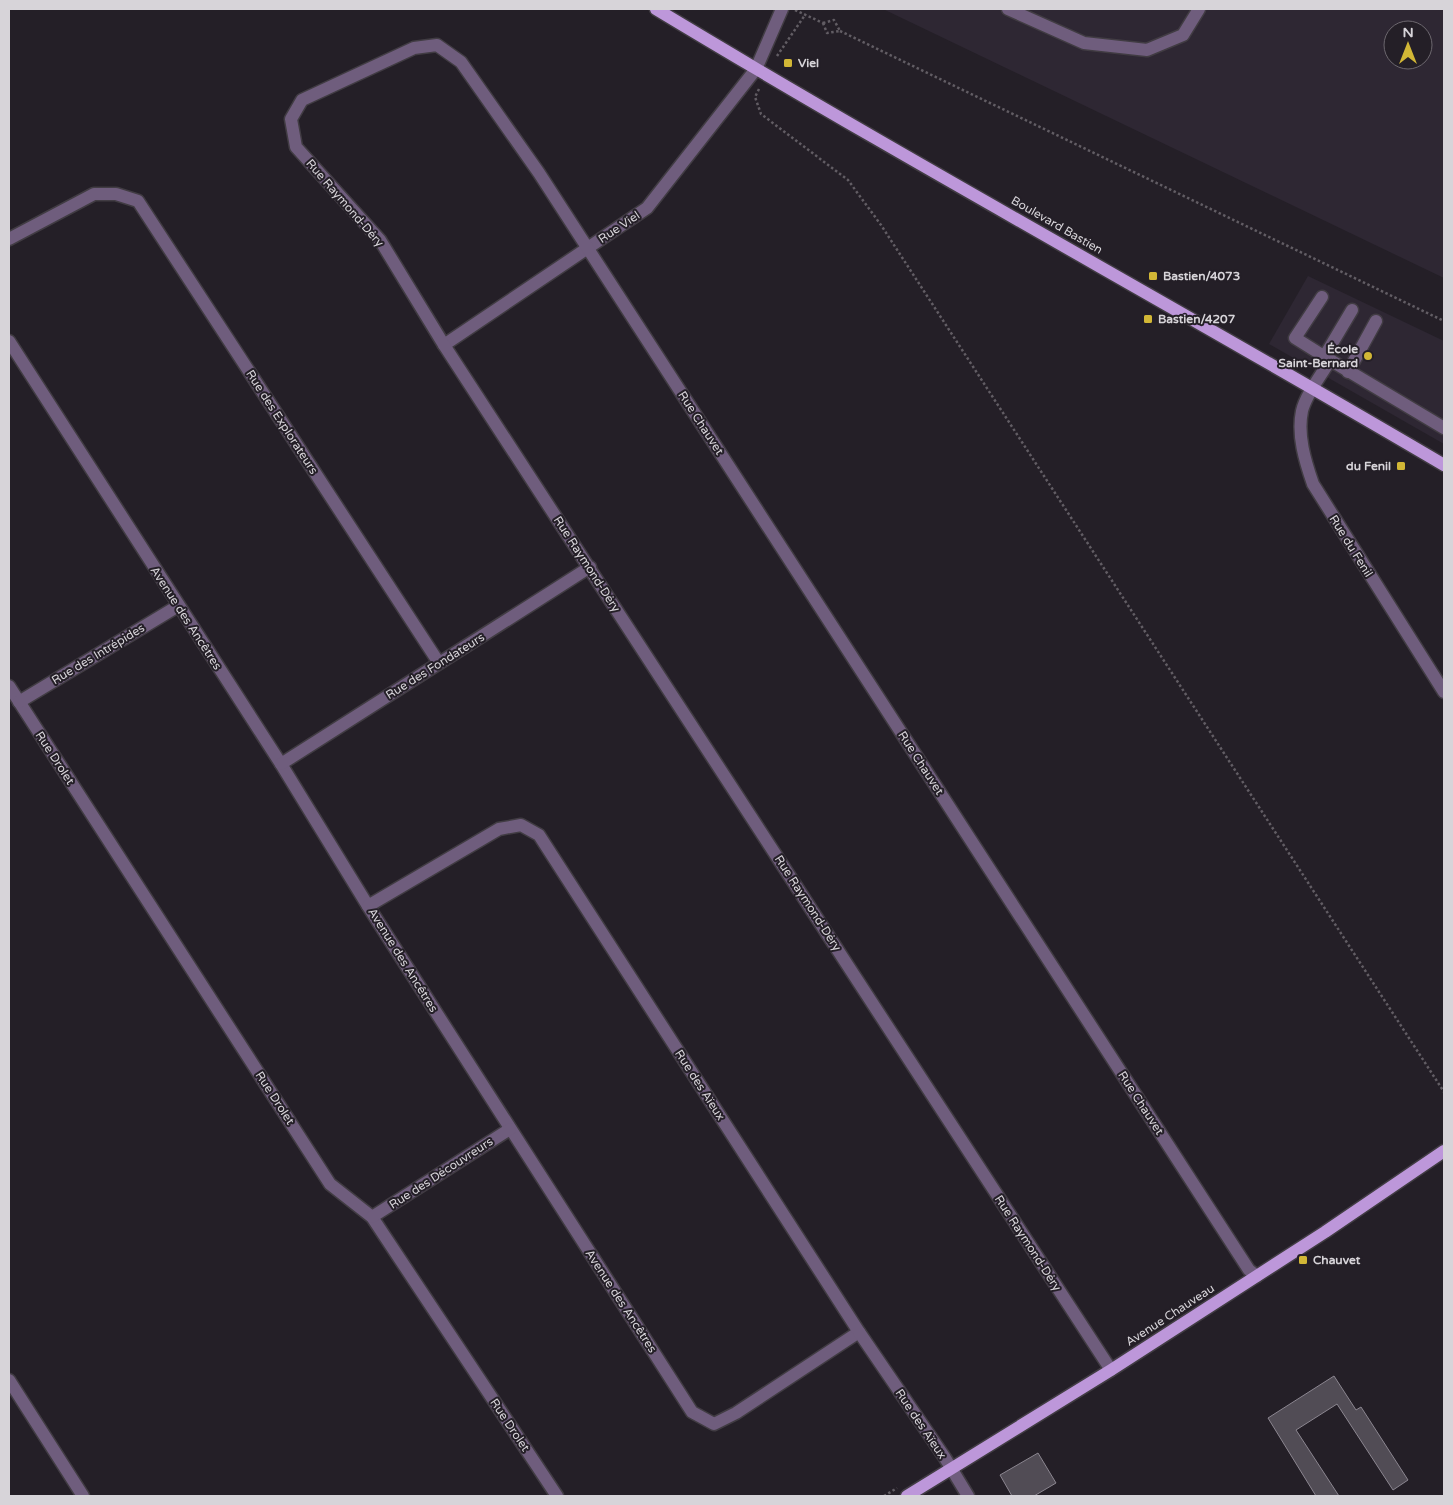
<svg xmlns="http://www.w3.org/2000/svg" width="1453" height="1505" font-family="'Varela Round',sans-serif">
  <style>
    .built { fill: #2e2733; fill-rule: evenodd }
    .building { fill: #514c55; stroke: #8b8690 }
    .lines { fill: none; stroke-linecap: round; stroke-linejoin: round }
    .minor-casing { stroke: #413c43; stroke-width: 15 }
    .major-casing { stroke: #413c43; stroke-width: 15 }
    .path { stroke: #625d64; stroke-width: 2.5; stroke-dasharray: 2.5 2.5; stroke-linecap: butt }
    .minor { stroke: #6f5d7d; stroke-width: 12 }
    .major { stroke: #bd97da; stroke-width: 12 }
    .poi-dot { fill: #d2b736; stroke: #241f27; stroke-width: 2 }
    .labels { text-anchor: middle; stroke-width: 4; stroke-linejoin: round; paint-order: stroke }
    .poi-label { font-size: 12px; font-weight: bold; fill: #d7d4d9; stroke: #241f27; text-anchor: start }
    .street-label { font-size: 12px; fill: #d7d4d9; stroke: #241f27 }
  </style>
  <rect width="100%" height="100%" fill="#241f27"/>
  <g class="built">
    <path d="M883 9H1444V278ZM1393 30H1423V60H1393Z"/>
    <path d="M1308 276 1444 341V444L1269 344Z"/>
  </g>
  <g class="building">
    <path d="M1334 1376 1356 1410 1361 1407 1408 1480 1393 1490 1337 1404 1296 1430 1339 1496H1316L1268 1418Z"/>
    <path d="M1038 1453 1056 1483 1034 1496H1012L1000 1475Z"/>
  </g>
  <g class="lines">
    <defs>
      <g id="minor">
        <path d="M1008 9 1084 43 1147 50 1183 35 1199 9"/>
        <path d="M9 239 94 194H116L138 201 439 663"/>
        <path d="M1322 297 1295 338 1330 360"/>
        <path d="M9 341 281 764 368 906 692 1412 714 1424 736 1413 859 1332"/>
        <path d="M444 345 647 208 756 69 782 9"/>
        <path d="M1324 357 1352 310"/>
        <path d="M1348 372 1376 321"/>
        <path d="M1444 428 1330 360C1321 376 1306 394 1302 411 1297 435 1305 461 1313 484L1444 692"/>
        <path d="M9 686 330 1184 372 1217 557 1496"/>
        <path d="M19 702 178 606"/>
        <path d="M281 764 590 567"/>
        <path d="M368 906 499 829 521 825 539 835 859 1332 945 1458 968 1496"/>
        <path d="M372 1217 510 1129"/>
        <path d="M1111 1370 444 345 380 240 296 147 291 119 302 100 414 48 437 45 461 62 539 173 1249 1270 1257 1276"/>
        <path d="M9 1380 83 1496"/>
      </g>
      <g id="major">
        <path d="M656 9C916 166 1183 311 1444 465"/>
        <path d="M907 1496 1111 1370 1325 1232 1444 1151"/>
      </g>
    </defs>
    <use href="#minor" class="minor-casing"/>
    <use href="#major" class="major-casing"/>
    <g class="path">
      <path d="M795 10 823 23"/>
      <path d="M823 23 827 33 840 31"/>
      <path d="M823 23 834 20 840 31"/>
      <path d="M840 31 1444 321"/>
      <path d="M777 56 805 15"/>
      <path d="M759 89 755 97 761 114 848 180 881 225 1444 1092"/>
      <path d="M884 1496 897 1488"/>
    </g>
    <use href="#minor" class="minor"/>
    <use href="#major" class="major"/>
  </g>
  <g class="poi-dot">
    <rect x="783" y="58" width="10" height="10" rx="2.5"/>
    <rect x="1148" y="271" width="10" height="10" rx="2.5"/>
    <rect x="1143" y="314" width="10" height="10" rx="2.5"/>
    <circle cx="1368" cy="356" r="5"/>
    <rect x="1396" y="461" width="10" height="10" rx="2.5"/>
    <rect x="1298" y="1255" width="10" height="10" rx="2.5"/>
  </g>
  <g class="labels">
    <g class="poi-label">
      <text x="798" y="67">Viel</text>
      <text x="1163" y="280">Bastien/4073</text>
      <text x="1158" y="323">Bastien/4207</text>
      <text x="1358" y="353" text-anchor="end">École<tspan x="1358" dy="14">Saint-Bernard</tspan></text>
      <text x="1391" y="470" text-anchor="end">du Fenil</text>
      <text x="1313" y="1264">Chauvet</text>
    </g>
    <g class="street-label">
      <text transform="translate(345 203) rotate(49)" y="4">Rue Raymond-Déry</text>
      <text transform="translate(1057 225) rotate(30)" y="4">Boulevard Bastien</text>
      <text transform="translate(619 227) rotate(-34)" y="4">Rue Viel</text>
      <text transform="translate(282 422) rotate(57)" y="4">Rue des Explorateurs</text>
      <text transform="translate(701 423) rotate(57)" y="4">Rue Chauvet</text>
      <text transform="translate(1351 546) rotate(58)" y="4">Rue du Fenil</text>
      <text transform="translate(587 564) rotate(57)" y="4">Rue Raymond-Déry</text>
      <text transform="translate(186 618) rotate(57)" y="4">Avenue des Ancêtres</text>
      <text transform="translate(98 654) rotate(-31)" y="4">Rue des Intrépides</text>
      <text transform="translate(435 666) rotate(-32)" y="4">Rue des Fondateurs</text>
      <text transform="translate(55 758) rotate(57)" y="4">Rue Drolet</text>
      <text transform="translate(921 763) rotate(57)" y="4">Rue Chauvet</text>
      <text transform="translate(808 903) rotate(57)" y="4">Rue Raymond-Déry</text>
      <text transform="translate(403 960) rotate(58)" y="4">Avenue des Ancêtres</text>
      <text transform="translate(700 1085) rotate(57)" y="4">Rue des Aïeux</text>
      <text transform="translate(275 1098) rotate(57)" y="4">Rue Drolet</text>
      <text transform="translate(1141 1103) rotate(57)" y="4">Rue Chauvet</text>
      <text transform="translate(441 1173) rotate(-33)" y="4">Rue des Découvreurs</text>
      <text transform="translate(1028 1243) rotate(57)" y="4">Rue Raymond-Déry</text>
      <text transform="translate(621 1301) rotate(57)" y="4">Avenue des Ancêtres</text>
      <text transform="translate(1170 1315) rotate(-33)" y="4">Avenue Chauveau</text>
      <text transform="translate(921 1424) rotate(56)" y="4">Rue des Aïeux</text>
      <text transform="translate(510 1425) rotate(56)" y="4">Rue Drolet</text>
    </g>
  </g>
  <rect width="1453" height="1505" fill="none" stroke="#d7d4d9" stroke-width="20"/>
  <g transform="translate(1408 45)"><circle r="24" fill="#241f27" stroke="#6c676e"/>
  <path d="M0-4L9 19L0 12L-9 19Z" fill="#d2b736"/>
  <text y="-8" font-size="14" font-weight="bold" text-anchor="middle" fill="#d7d4d9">N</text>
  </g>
</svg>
